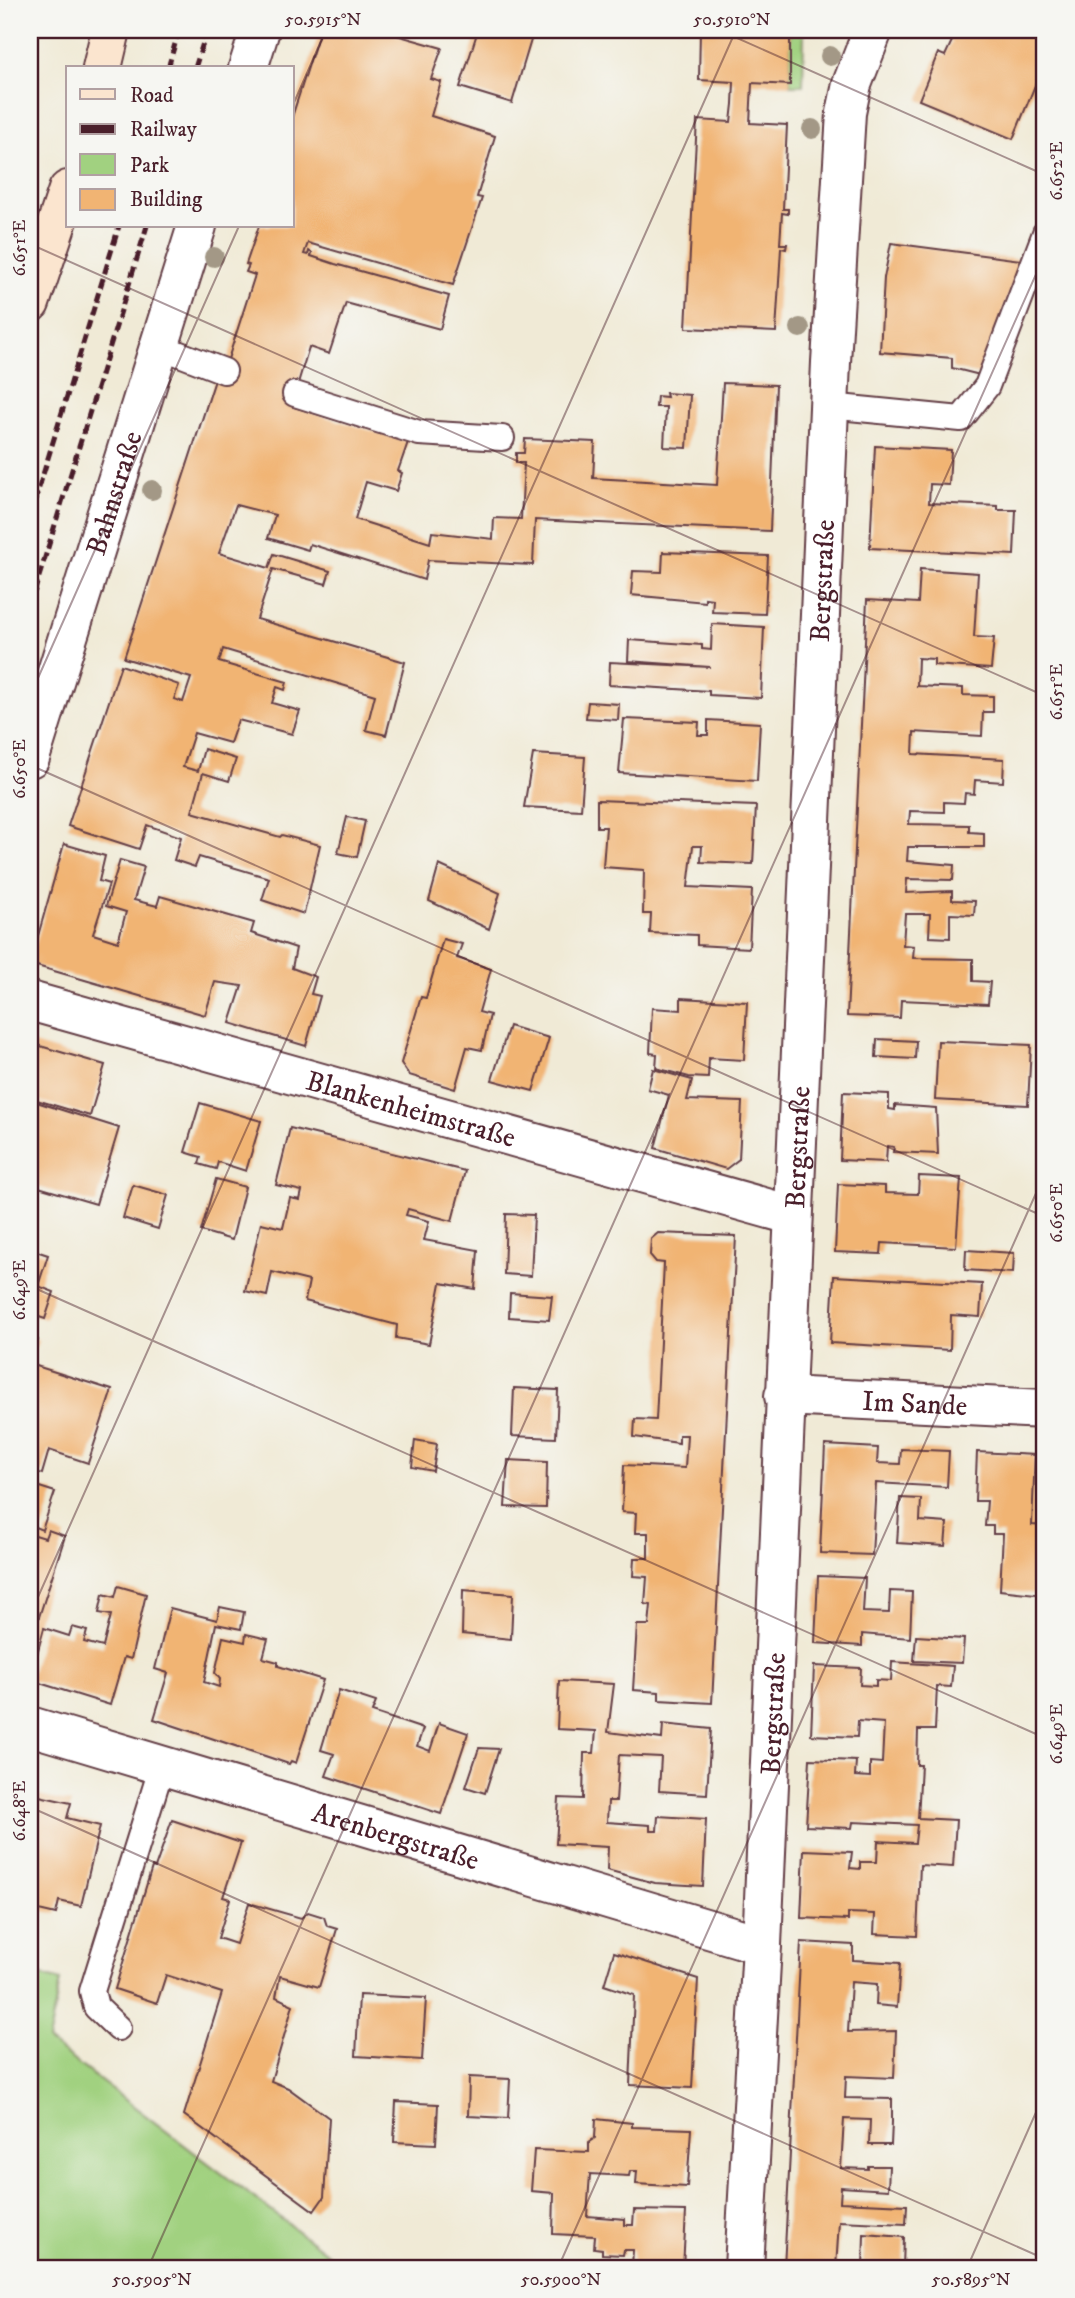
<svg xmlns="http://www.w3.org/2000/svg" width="1075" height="2298" font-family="'IM FELL DW Pica',serif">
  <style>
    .green { fill: #a1d180; stroke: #767856; stroke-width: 2 }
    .building { fill: #f1b473 }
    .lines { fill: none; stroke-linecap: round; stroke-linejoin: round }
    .lane-casing { stroke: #633d45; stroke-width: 28 }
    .street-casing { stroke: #633d45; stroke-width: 42 }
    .secondary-casing { stroke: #633d45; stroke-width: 42 }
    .lane { stroke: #fff; stroke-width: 24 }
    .street { stroke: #fff; stroke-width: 38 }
    .secondary { stroke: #fbe5cf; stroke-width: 38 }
    .rail { stroke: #4a1f2b; stroke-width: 5; stroke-dasharray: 10 5; stroke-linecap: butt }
    .tree { fill: #a39886 }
    .ticks { fill: none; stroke: #4a1f2b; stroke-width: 2; stroke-opacity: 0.45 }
    .labels { text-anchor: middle; stroke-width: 5; stroke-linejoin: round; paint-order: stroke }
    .street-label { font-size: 28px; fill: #4a1f2b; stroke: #f6f6f2 }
    .neatline { fill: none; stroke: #4a1f2b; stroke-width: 2.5 }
    .ticks-label { font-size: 18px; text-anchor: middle; fill: #4a1f2b }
  </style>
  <rect width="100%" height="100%" fill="#f6f6f2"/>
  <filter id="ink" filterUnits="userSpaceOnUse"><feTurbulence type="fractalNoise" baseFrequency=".0143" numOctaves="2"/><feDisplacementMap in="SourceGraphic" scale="14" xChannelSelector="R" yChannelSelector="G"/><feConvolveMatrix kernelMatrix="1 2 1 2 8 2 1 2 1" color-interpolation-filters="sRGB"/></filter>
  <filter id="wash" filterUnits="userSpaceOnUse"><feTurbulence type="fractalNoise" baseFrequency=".00686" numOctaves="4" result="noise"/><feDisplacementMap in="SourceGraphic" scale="28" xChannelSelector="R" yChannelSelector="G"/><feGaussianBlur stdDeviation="1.57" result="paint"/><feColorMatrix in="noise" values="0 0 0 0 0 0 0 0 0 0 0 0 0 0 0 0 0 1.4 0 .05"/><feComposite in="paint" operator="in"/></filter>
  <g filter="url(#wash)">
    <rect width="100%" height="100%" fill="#f0ead6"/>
    <g class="green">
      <path d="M790 30H804L803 85H790Z"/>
      <path d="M30 1972 60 1981 48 2041 346 2268H30Z"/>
    </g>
    <g id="blocks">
      <g class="building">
        <path d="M320 30H391L389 33 442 48 431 79 441 82 431 116 495 136 477 197 482 198 453 285 308 243 304 254 308 255 309 251 312 253 311 256 335 264 449 296 440 329 346 303 329 354 309 347 291 406 408 442 398 471 402 473 396 491 366 482 355 519 430 543 432 532 493 539 494 518 521 519 524 463H516V453H524L525 439 595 442 593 478 717 485 723 383 776 385 770 531 535 520 533 565 428 560 424 580 310 544 308 550 268 538 275 515 236 505 219 553 269 568 274 554 330 571 326 584 273 569 257 619 405 662 386 735 366 730 375 695 223 649 219 662 287 682 285 690 277 687 272 703 300 711 292 734 238 720 230 743 194 733 183 767 198 771 204 749 236 759 229 781 203 773 192 812 280 837 282 835 320 845 304 914 262 900 269 878 199 857 195 867 174 860 181 837 147 825 139 849 68 826 121 665 179 685 174 699 183 702 191 678 124 658 215 380 221 381 255 275 246 272 249 265 246 264 259 226H292V117Z"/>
        <path d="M478 30H534L512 103 460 87Z"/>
        <path d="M700 30H790V85L752 83 750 123 787 125 783 209H788V214L782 213 780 244H787L786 249 781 248 776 332 686 328 697 120 731 122 733 104 734 82 699 80Z"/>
        <path d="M948 30 1045 32V61L1013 139 919 100 938 53 945 56 952 41 944 37Z"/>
        <path d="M891 243 1021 260 980 375 952 368V358L880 352 884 278Z"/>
        <path d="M666 393 690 395 687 448 664 447 666 407H656L657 396 667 397Z"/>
        <path d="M875 446 951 450 949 485 930 484 929 503 998 506V510H1016L1014 555 870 548Z"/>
        <path d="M663 552 768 556 765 614 712 612 713 599 705 598V602L631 595 633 571 662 572Z"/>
        <path d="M920 569 978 573 974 637 994 638 991 669 934 665V659L918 658 917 686 963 688V695L993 696V712H983L982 736 914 732 913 754 1004 759 1003 782 975 780 974 794 965 793 964 803 944 802V812L910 811 909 824 969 825V832L984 833V847H908L907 861 954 865 953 880 907 879 906 893 952 891V900L975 901 974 915 950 914V938L929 937 930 914H905L903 945 914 946 913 958 973 959V981L990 982 988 1004 901 1000 900 1018 847 1016 867 600 918 603Z"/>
        <path d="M712 624 764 627 761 698 709 695V691L609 685 610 662 710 667 628 661 629 640 702 645V649L711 650Z"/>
        <path d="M588 702 619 704 618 720 586 718Z"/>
        <path d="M624 719 699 722 698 735H708V720L760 723 757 781 619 773Z"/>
        <path d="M533 754 585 757 581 810 524 807Z"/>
        <path d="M597 800 756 806 753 864 701 862 702 846H693L688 887 752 890 749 948 697 945V935L650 933 651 914H643L644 870 603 867 606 827H597Z"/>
        <path d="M347 817 365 821 357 857 338 853Z"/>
        <path d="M64 844 105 856 99 881 109 884 93 934 118 942 126 912 106 906 120 860 144 867 134 900 157 906 160 896 254 923 251 933 296 948 292 968 316 977 311 994 320 996 306 1046 230 1023 242 986 215 982 205 1015 30 964Z"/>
        <path d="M439 865 500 893 489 929 429 901Z"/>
        <path d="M443 939 462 944 457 958 491 969 479 1012 490 1015 482 1050 467 1047 455 1089 409 1075 401 1063 421 997 426 998Z"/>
        <path d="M681 998 747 1002 744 1060 709 1058 708 1078 689 1077 656 1068 657 1054 650 1053 652 1008 681 1010Z"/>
        <path d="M509 1026 549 1038 533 1091 492 1080Z"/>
        <path d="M877 1039 916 1041 915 1059 876 1057Z"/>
        <path d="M938 1041 1031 1045 1028 1105 935 1100Z"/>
        <path d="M30 1043 105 1065 90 1116 30 1098Z"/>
        <path d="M653 1069 692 1080 687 1100 742 1102 739 1159 726 1169 655 1148 669 1095 648 1089Z"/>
        <path d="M843 1092 889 1094V1109L895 1110V1105L936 1108 938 1154 893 1152 894 1147 887 1146 886 1162 840 1160Z"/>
        <path d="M30 1100 119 1128 96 1204 35 1186 30 1200Z"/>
        <path d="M200 1103 261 1121 246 1171 218 1162 216 1169 199 1164 201 1157 185 1152Z"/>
        <path d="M290 1128 465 1171 452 1221 408 1209 406 1215 429 1221 424 1240 478 1250 475 1289 441 1283 429 1344 396 1338 397 1325 305 1301 309 1281 272 1272 267 1296 245 1291 261 1223 283 1228 290 1198 300 1200 302 1191 276 1185Z"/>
        <path d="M919 1176 961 1178 956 1247 882 1243 881 1254 835 1252 838 1184 885 1186V1193L918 1194Z"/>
        <path d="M216 1179 245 1187 232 1240 201 1231Z"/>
        <path d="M133 1185 168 1195 158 1229 123 1218Z"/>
        <path d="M506 1214 534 1215 531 1276 504 1274Z"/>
        <path d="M658 1233 736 1236 712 1703 659 1700V1692L633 1690 637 1625H649L651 1605 645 1604 647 1577 633 1576 634 1558H648V1533H635L636 1513 622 1512 624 1465 685 1468 687 1435H679V1443L634 1437 635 1419 656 1420 664 1263 656 1262 650 1255 651 1239Z"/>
        <path d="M30 1249 48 1255 38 1286 54 1292 45 1319 30 1314Z"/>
        <path d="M966 1250 1014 1253 1013 1273 965 1270Z"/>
        <path d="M834 1276 982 1284 980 1317 951 1315 950 1350 830 1343Z"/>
        <path d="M510 1293 552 1296 549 1320 509 1317Z"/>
        <path d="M30 1337 38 1340 30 1362Z"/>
        <path d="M30 1364 112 1390 88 1463 49 1450 42 1474 30 1470Z"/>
        <path d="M514 1388 558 1390 556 1438 512 1436Z"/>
        <path d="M415 1440 437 1444 433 1471 412 1467Z"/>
        <path d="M825 1445 878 1448 877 1463 900 1464 901 1449 949 1451 947 1487 876 1483 872 1555 820 1553Z"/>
        <path d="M977 1452 1035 1455 1032 1525 1045 1526V1595L1000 1590 1003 1534H993V1526H985L987 1501H975Z"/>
        <path d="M508 1460 547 1462 546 1508 505 1507Z"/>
        <path d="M30 1484 55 1492 42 1530 30 1525Z"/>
        <path d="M900 1498 921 1499 920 1521 947 1523 945 1546 897 1543Z"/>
        <path d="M48 1530 65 1536 30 1645V1541L32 1534 45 1538Z"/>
        <path d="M818 1576 865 1578 863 1612 889 1613 890 1591 912 1592 910 1638 862 1634V1646L815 1643Z"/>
        <path d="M118 1586 146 1594 131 1659 124 1657 110 1705 30 1680 44 1628 69 1636 72 1627 87 1631 84 1642 103 1647 111 1615 99 1613 103 1594 115 1597Z"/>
        <path d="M463 1590 513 1594 511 1639 462 1634Z"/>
        <path d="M220 1607 244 1612 241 1629 216 1624 204 1682 219 1687 220 1679 215 1673 223 1637 245 1642 246 1634 268 1639 263 1658 278 1662V1666L323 1680 296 1763 291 1761 289 1764 154 1719 168 1673 155 1669 170 1608 217 1620Z"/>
        <path d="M916 1636 964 1639 962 1663 914 1661Z"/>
        <path d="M892 1662 953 1666 951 1687 937 1686 935 1730H918L917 1765H921L918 1818 956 1820 953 1867 920 1865 917 1936 874 1934 875 1914 848 1913V1920L801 1918 804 1850 852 1852 850 1868 860 1869V1862H877L878 1841 915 1843 917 1825 853 1822 852 1828 806 1826 810 1759 856 1761 855 1776 870 1777V1762L882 1763 884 1723 858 1721 857 1737 811 1735 814 1666 861 1668 860 1685 876 1686V1680L891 1681Z"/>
        <path d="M559 1681 614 1684 608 1732 662 1739 663 1724 711 1729 707 1794 659 1791 661 1757 619 1755 616 1801H608L607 1822 650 1825V1831H657L658 1816 706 1819 703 1886 655 1883 607 1870 608 1847 556 1844 559 1798 583 1799 584 1753H594L596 1731 557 1729Z"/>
        <path d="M339 1690 376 1702 372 1712 423 1729 417 1746 430 1751 439 1723 468 1733 441 1814 326 1776 334 1754 321 1750Z"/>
        <path d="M479 1748 499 1749 485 1793 466 1787Z"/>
        <path d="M30 1794 71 1803 67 1818 100 1826 81 1906 59 1901 56 1914 30 1908V1861L35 1834 30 1833Z"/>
        <path d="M172 1820 241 1843 223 1897 230 1899 218 1938 236 1944 249 1903 301 1918 308 1912 324 1917 327 1926 337 1929 319 1987 280 1976 276 1997 293 2005 271 2081 288 2088 329 2118 324 2197 314 2211 184 2115 222 1993 166 1975 157 2003 115 1989 152 1867 155 1868Z"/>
        <path d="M801 1942 853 1945V1960L900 1963 897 2007 876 2005 877 1984 851 1982 848 2032 896 2031 894 2078 846 2076 845 2098 892 2099V2122L891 2145H869L870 2120 844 2119 841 2168 868 2169V2166H889L888 2190 841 2187 840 2202 907 2205 906 2224 839 2221 836 2268H784Z"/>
        <path d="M614 1952 698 1979 692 2088 630 2085 634 1995 604 1985Z"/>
        <path d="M359 1995 426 1998 422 2060 356 2056Z"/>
        <path d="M469 2077 510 2079 508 2118 468 2116Z"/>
        <path d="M396 2102 438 2104 436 2144 394 2142Z"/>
        <path d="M596 2119 632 2123V2127L691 2129 687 2187 636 2184 637 2171H630L629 2176 590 2174 587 2216 625 2219V2225H633L634 2210 686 2211 683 2268 632 2267 633 2250H624L623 2255 602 2254V2249L594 2248 595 2236 553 2234 554 2193 531 2191 534 2150 589 2152V2142L595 2138Z"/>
        <path d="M864 2234 904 2237 903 2268H863Z"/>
      </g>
    </g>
  </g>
  <g filter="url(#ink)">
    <use href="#blocks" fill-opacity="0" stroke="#633d45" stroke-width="2"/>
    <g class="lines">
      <defs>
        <g id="lane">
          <path d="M159 346 224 371"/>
          <path d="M295 394 419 433 502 438"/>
          <path d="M829 406 961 419 987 386 1045 233"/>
          <path d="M118 2028 96 2007 92 1991 162 1766"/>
        </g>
        <g id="street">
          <path d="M248 68 260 30"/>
          <path id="s1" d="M30 758 197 226"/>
          <path id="s2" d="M30 1001 791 1215"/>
          <path id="s3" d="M784 1396 1045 1409"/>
          <path id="s4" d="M30 1726 762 1945"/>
          <path id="s5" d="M744 2268 762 1945 831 362 846 113 852 84 873 30"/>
        </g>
        <g id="secondary">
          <path d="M102 68 111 30"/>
          <path d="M30 303 68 190"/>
        </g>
      </defs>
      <use href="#lane" class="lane-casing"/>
      <use href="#street" class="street-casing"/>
      <use href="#secondary" class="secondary-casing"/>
      <use href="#lane" class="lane"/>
      <use href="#street" class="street"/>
      <use href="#secondary" class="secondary"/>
      <g class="rail">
        <path d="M168 68 179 30"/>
        <path d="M195 68 207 30"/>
        <path d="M30 517 119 226"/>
        <path d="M30 606 147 226"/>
      </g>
    </g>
    <g class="tree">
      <circle cx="830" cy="56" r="10"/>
      <circle cx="812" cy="129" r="10"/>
      <circle cx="214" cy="257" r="10"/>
      <circle cx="800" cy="328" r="10"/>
      <circle cx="152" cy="490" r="10"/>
    </g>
  </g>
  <path class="ticks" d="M719 30 1045 175M292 107 326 30M30 244 1045 696M30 696 239 226M30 765 1045 1217M30 1286 1045 1738M30 1615 736 30M30 1807 1045 2259M148 2268 1045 254M558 2268 1045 1173M967 2268 1045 2092"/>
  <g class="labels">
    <g class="street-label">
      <text dy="10" stroke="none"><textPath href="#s1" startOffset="278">Bahnstraße</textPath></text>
      <text dy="10" stroke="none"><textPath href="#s5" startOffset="1689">Bergstraße</textPath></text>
      <text dy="10" stroke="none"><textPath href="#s2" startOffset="396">Blankenheimstraße</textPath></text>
      <text dy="10" stroke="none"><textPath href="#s5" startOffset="1122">Bergstraße</textPath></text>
      <text dy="10" stroke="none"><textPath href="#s3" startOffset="131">Im Sande</textPath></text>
      <text dy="10" stroke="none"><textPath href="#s5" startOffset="555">Bergstraße</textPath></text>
      <text dy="10" stroke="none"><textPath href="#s4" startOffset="382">Arenbergstraße</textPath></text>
    </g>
  </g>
  <rect width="1075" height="2298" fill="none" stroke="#f6f6f2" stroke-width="77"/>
  <rect x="66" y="66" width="228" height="161" fill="#f6f6f2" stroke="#b1a0a2" stroke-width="2"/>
  <rect x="80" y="89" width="35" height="10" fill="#fbe5cf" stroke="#b1a0a2" stroke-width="2"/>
  <text x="130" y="102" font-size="21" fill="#4a1f2b">Road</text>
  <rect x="80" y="124" width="35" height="10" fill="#4a1f2b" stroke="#b1a0a2" stroke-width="2"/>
  <text x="130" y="136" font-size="21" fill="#4a1f2b">Railway</text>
  <rect x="80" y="154" width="35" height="21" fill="#a1d180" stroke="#b1a0a2" stroke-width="2"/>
  <text x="130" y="172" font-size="21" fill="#4a1f2b">Park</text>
  <rect x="80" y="189" width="35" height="21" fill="#f1b473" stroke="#b1a0a2" stroke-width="2"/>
  <text x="130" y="206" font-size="21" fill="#4a1f2b">Building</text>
  <rect x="38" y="38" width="998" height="2222" class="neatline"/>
  <g class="ticks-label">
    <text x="323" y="25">50.5915°N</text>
    <text x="732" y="25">50.5910°N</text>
    <text transform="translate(1056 171) rotate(-90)" y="6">6.652°E</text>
    <text transform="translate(19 248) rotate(-90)" y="6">6.651°E</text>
    <text transform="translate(1056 692) rotate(-90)" y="6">6.651°E</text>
    <text transform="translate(19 769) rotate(-90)" y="6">6.650°E</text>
    <text transform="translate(1056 1213) rotate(-90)" y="6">6.650°E</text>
    <text transform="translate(19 1290) rotate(-90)" y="6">6.649°E</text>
    <text transform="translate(1056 1734) rotate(-90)" y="6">6.649°E</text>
    <text transform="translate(19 1811) rotate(-90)" y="6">6.648°E</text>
    <text x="152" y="2285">50.5905°N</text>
    <text x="561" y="2285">50.5900°N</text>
    <text x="971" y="2285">50.5895°N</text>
  </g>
</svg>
